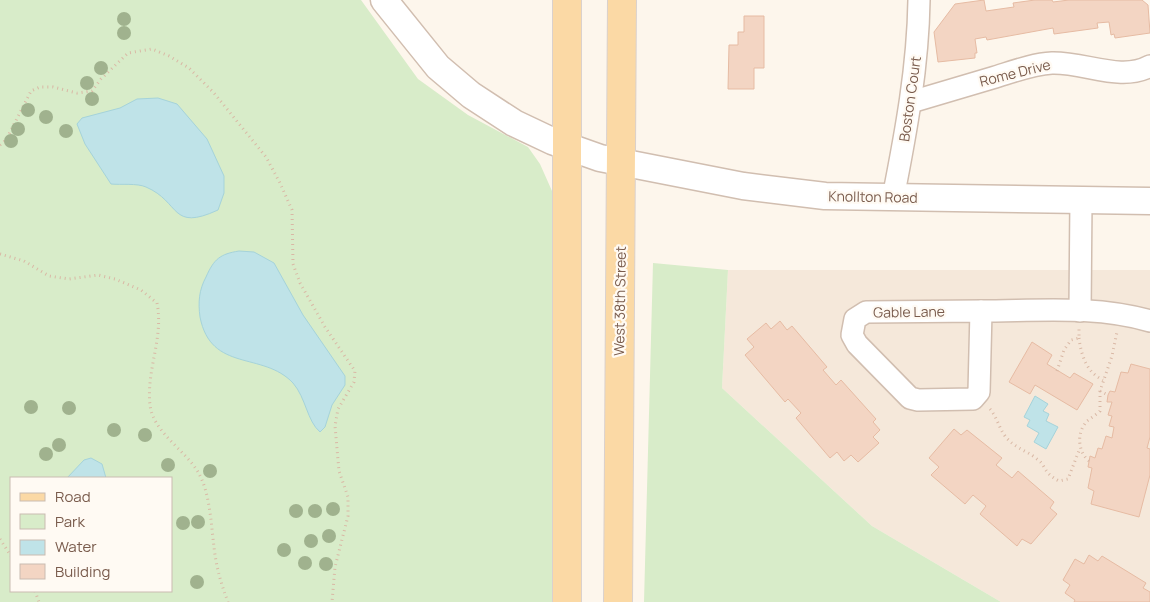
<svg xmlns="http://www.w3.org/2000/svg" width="1150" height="602" font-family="Manrope,sans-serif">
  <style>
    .residential { fill: #f5e8da }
    .green { fill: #d8ecc9; fill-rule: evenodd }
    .water { fill: #bfe3e8; stroke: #a5d3da }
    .building { fill: #f3d5c3; stroke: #e6bba3 }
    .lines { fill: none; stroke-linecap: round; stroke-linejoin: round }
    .minor-casing { stroke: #d1beb0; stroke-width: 24 }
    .tertiary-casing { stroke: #d1beb0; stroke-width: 29 }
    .primary-casing { stroke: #dad1cd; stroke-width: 30 }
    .path { stroke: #d9b8a5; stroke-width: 3; stroke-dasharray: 1 4; stroke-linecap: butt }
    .minor { stroke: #fff; stroke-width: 21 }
    .tertiary { stroke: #fff; stroke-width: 26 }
    .primary { stroke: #fbd9a5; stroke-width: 28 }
    .tree { fill: #a0b28e }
    .labels { text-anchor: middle; stroke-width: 4.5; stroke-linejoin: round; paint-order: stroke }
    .street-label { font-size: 14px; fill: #7a5c4d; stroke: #fffaf3 }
  </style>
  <rect width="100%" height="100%" fill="#fdf6ec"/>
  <path class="residential" d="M728 270H1150V602H1001L872 526 722 388Z"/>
  <g class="green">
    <path d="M0 0H361L418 79 468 115 528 147 540 164 552 191 554 227V602H0ZM11 478H171V591H11Z"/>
    <path d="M653 263 728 270 722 388 872 526 1001 602H644Z"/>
  </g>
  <g class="water">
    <path d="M158 98 177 104 207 139 224 176V193L218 210C170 232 181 202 146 187 137 183 121 185 111 184L85 144 77 124 82 118 120 108 137 99Z"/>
    <path d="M239 251 254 252 274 263 303 315 345 376V385L332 405 325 427 320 432C307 421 306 398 293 383 263 351 211 373 200 317 198 302 199 290 206 277 214 259 220 254 239 251Z"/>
    <path d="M1035 396 1048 404 1043 411 1049 414 1046 421 1058 427 1046 449 1034 442 1039 433 1027 426 1030 420 1024 417Z"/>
    <path d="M91 458 102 464 106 478H67L84 460Z"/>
  </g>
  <g class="building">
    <path d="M984 0 986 11 1014 7 1013 3 1035 0H1052L1053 2 1069 0H1142L1148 5 1150 33 1115 38 1114 34 1111 35 1109 22 1097 23 1098 28 1054 34 1053 28 987 40 986 37 975 39 977 53H975V58L938 62 934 32 955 4Z"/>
    <path d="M744 16H764V68H754V89H728L729 45H738V32H744Z"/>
    <path d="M780 321 787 330 792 326 827 367 823 370 836 385 841 380 876 419 873 422 880 430 873 437 879 443 858 462 851 455 844 461 837 452 830 458 796 418 801 413 788 399 785 402 745 355 754 347 747 339 766 323 771 329Z"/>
    <path d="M1032 342 1052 355 1047 364 1070 378 1074 373 1093 384 1077 410 1035 385 1030 394 1009 382Z"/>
    <path d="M1131 364 1150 369V437L1147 448 1150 449V475L1139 517 1091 504 1094 491 1088 488 1092 468 1088 467 1090 456 1095 458 1098 448 1102 449 1106 436 1112 438 1114 427 1109 426 1112 416 1108 415 1112 402H1107L1108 395 1110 391 1115 392 1121 372 1128 373Z"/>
    <path d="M954 429 961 435 967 430 1002 458 996 465 1012 478 1018 471 1054 502 1050 508 1057 514 1031 544 1022 539 1017 546 980 514 986 506 973 495 965 504 931 475 939 467 929 458Z"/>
    <path d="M1089 555 1098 561 1102 556 1146 583 1143 588 1150 592V602H1074L1075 600 1065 593 1070 585 1063 580 1075 559 1084 564Z"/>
  </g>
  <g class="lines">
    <defs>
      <g id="minor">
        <path d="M911 102C938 94 965 86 992 78 1012 72 1032 64 1052 63 1085 62 1121 82 1150 66"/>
        <path d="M893 198C906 132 918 67 919 0"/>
        <path d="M981 311 979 392 973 399 918 400 910 398 857 344 852 335 855 319 866 312Z"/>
        <path d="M981 311C1036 311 1096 305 1150 321"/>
        <path d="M1080 311 1081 200"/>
      </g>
      <path id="tertiary" d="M384 0 438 67 471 95 514 123 552 141 600 158 743 186 825 196 1150 201"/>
      <g id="primary">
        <path d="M567 602V0"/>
        <path d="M618 602 622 0"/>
      </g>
    </defs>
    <use href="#minor" class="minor-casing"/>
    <use href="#tertiary" class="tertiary-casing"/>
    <use href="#primary" class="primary-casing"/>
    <g class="path">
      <path d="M0 145 6 140 31 91 40 87H53L77 93 92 91 101 79 128 53 152 49 169 56 189 68 214 93 266 157 280 183 292 210 293 264 300 283 325 327 355 371 354 382 338 409 335 426 339 471 348 497V516L335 567 332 602"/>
      <path d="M0 254 24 261 49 276 69 279 98 275 115 279 141 290 157 303C164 338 146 370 150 405 153 432 185 450 198 472 210 492 211 524 214 547 216 566 221 584 228 602"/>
      <path d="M1079 338C1081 355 1087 373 1103 380"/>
      <path d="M1057 371 1064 350 1071 340 1079 338V328"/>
      <path d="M1100 391 1108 395"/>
      <path d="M990 409C997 417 999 428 1005 436 1014 448 1026 450 1037 459 1047 466 1042 472 1059 481L1068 479 1080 448"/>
      <path d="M1089 461C1078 452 1076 433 1087 421 1091 418 1096 415 1100 411V391L1112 356 1117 332"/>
      <path d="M0 539 11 556"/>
      <path d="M35 591 39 602"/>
    </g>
    <use href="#minor" class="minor"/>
    <use href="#tertiary" class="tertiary"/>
    <use href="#primary" class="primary"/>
  </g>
  <g class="tree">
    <circle cx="124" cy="19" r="7"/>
    <circle cx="124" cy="33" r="7"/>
    <circle cx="101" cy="68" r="7"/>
    <circle cx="87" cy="83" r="7"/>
    <circle cx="92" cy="99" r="7"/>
    <circle cx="28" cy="110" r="7"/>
    <circle cx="46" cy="117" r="7"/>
    <circle cx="18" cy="129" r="7"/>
    <circle cx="66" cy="131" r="7"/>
    <circle cx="11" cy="141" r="7"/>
    <circle cx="31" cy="407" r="7"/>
    <circle cx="69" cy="408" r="7"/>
    <circle cx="114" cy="430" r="7"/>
    <circle cx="145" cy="435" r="7"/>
    <circle cx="59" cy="445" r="7"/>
    <circle cx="46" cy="454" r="7"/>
    <circle cx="168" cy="465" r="7"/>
    <circle cx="210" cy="471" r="7"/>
    <circle cx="333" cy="509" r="7"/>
    <circle cx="296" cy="511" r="7"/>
    <circle cx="315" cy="511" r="7"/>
    <circle cx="198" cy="522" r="7"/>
    <circle cx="183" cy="523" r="7"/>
    <circle cx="329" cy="536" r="7"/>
    <circle cx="311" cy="541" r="7"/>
    <circle cx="284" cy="550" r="7"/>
    <circle cx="305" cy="563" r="7"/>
    <circle cx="326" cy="564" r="7"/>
    <circle cx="197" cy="582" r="7"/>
  </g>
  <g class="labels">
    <g class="street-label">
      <text transform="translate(1015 73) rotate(-14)" y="5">Rome Drive</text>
      <text transform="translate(910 99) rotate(-82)" y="5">Boston Court</text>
      <text transform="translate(873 197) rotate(1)" y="5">Knollton Road</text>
      <text transform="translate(620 301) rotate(-89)" y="5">West 38th Street</text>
      <text transform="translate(909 312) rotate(-1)" y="5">Gable Lane</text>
    </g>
  </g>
  <rect x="10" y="477" width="162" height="115" fill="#fffaf3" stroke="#cabbb1"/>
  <rect x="20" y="493" width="25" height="8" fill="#fbd9a5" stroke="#cabbb1"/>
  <text x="55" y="502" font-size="15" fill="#7a5c4d">Road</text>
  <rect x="20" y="514" width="25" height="15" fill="#d8ecc9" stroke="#cabbb1"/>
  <text x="55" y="527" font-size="15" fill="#7a5c4d">Park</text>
  <rect x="20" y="540" width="25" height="15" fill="#bfe3e8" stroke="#cabbb1"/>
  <text x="55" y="552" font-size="15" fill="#7a5c4d">Water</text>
  <rect x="20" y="564" width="25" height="15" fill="#f3d5c3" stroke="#cabbb1"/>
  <text x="55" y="577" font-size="15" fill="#7a5c4d">Building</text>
</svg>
